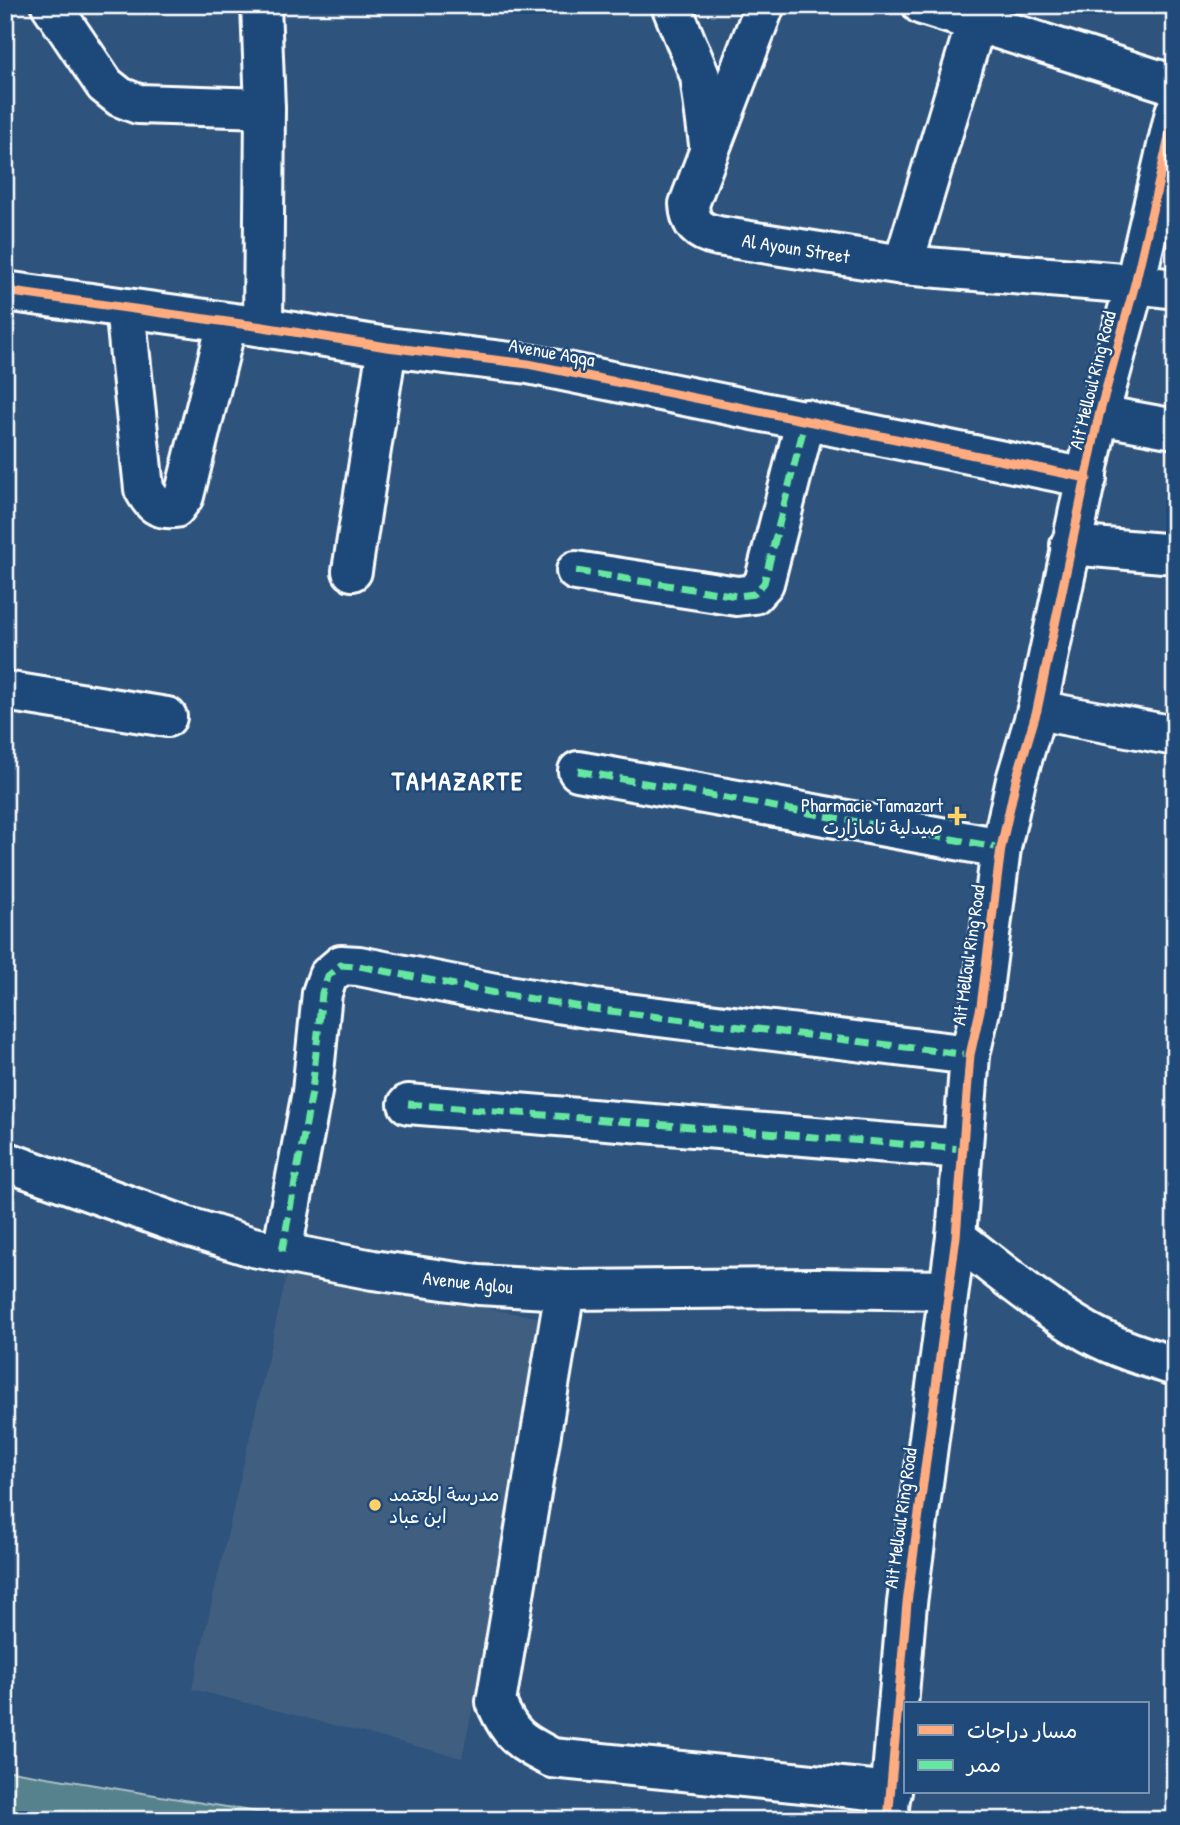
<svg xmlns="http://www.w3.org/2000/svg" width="1180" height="1825" font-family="'Patrick Hand','Playpen Sans Arabic',sans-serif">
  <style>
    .built { fill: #3f5e80 }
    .green { fill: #55828c; stroke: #aac0c6; stroke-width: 2 }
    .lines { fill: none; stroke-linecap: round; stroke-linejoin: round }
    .minor-casing { stroke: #fff; stroke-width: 44 }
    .minor { stroke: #1f4a7a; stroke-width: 38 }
    .quiet { stroke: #66e7a1; stroke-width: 7; stroke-dasharray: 14 7; stroke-linecap: butt }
    .cycleway-casing { stroke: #1f4a7a; stroke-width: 13 }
    .cycleway { stroke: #ffac80; stroke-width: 9 }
    .poi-dot { fill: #ffd166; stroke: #1f4a7a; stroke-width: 2.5 }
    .labels { text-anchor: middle; stroke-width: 5; stroke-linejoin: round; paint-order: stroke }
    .street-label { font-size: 19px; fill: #fff; stroke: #1f4a7a }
    .poi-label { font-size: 19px; fill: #fff; stroke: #1f4a7a; text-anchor: end }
    .district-label { font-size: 26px; font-weight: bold; letter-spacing: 2px; fill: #fff; stroke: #1f4a7a }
  </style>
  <rect width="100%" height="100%" fill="#2e537d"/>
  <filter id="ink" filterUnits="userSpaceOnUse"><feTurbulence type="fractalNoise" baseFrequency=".0143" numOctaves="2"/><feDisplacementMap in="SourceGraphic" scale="14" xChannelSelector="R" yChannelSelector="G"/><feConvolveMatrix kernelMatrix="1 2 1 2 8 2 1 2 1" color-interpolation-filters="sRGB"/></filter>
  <g filter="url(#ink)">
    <path class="built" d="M287 1274 554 1320 462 1758 192 1689Z"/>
    <path class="green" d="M5 1770 305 1820H5Z"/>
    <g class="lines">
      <defs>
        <g id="minor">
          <path d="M51 5 105 85 120 97 138 104 265 108"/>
          <path d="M261 5 265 108 263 327"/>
          <path d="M671 5 700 76 709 144"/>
          <path d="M765 5 689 204C690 224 698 232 718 236L903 265 1135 284 1175 289"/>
          <path d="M922 5 1175 85"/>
          <path d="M903 265 976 23"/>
          <path d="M5 291 263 327 387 347 528 364 1087 478"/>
          <path d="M125 308 144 489C152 504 158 510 175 508L184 496 227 323"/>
          <path d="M1099 415 1175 429"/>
          <path d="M1070 545 1175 554"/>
          <path d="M352 571 387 347"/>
          <path d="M576 571 737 596 754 594 764 583 806 419"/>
          <path d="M5 691 167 717"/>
          <path d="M1037 710 1175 736"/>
          <path d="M578 771 1001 848"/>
          <path d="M408 1104 963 1149"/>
          <path d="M5 1161 185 1226 253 1247 373 1270 479 1285 565 1290 817 1288 948 1290"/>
          <path d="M956 1237C999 1270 1041 1306 1089 1333 1116 1348 1145 1357 1175 1366"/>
          <path d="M282 1251 312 1092 322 993 328 976 341 965 359 966 495 993 594 1009 970 1055"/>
          <path d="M565 1290 496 1702C510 1736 521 1742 552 1758L892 1792"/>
          <path d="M888 1820 907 1603 956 1237 970 1055 981 1006 1001 848 1016 780 1037 710 1099 415 1135 284 1175 112"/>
        </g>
      </defs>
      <use href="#minor" class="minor-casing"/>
      <use href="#minor" class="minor"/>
      <g class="quiet">
        <path d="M576 571 737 596 754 594 764 583 806 419"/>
        <path d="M578 771 1001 848"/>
        <path d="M408 1104 963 1149"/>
        <path d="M282 1251 312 1092 322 993 328 976 341 965 359 966 495 993 594 1009 970 1055"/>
      </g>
      <defs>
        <g id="cycleway">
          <path d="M5 291 263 327 387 347 528 364 1087 478"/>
          <path d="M888 1820 907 1603 956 1237 970 1055 981 1006 1001 848 1016 780 1037 710 1099 415 1135 284 1175 112"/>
        </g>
      </defs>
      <use href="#cycleway" class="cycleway-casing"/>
      <use href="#cycleway" class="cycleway"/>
    </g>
  </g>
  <g class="poi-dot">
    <path d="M953.5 805.5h7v7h7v7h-7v7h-7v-7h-7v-7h7z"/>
    <circle cx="375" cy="1505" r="7"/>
  </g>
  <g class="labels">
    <g class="street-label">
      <text transform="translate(796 248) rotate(9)" y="7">Al Ayoun Street</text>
      <text transform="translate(552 352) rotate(10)" y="7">Avenue Aqqa</text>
      <text transform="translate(1092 380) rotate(-76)" y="7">Ait Melloul Ring Road</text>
      <text transform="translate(968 955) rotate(-82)" y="7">Ait Melloul Ring Road</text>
      <text transform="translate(468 1282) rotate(6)" y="7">Avenue Aglou</text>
      <text transform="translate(900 1518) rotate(-82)" y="7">Ait Melloul Ring Road</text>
    </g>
    <g class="poi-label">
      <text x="943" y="812">Pharmacie Tamazart<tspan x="943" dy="22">صيدلية تامازارت</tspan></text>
      <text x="389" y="1501" text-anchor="start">مدرسة المعتمد<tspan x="389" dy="22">ابن عباد</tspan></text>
    </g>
    <g class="district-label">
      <text x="458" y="790">TAMAZARTE</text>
    </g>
  </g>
  <rect width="1180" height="1825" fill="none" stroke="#1f4a7a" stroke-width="28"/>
  <rect x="14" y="14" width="1152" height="1797" fill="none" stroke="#fff" stroke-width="2.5" filter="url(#ink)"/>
  <rect x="904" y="1702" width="245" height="91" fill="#1f4a7a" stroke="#7992af" stroke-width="2"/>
  <rect x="918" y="1725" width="35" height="10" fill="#ffac80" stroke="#7992af" stroke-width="2"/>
  <text x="967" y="1738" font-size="21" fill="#ffffff">مسار دراجات</text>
  <rect x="918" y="1760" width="35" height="10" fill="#66e7a1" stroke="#7992af" stroke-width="2"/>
  <text x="967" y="1772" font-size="21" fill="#ffffff">ممر</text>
</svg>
